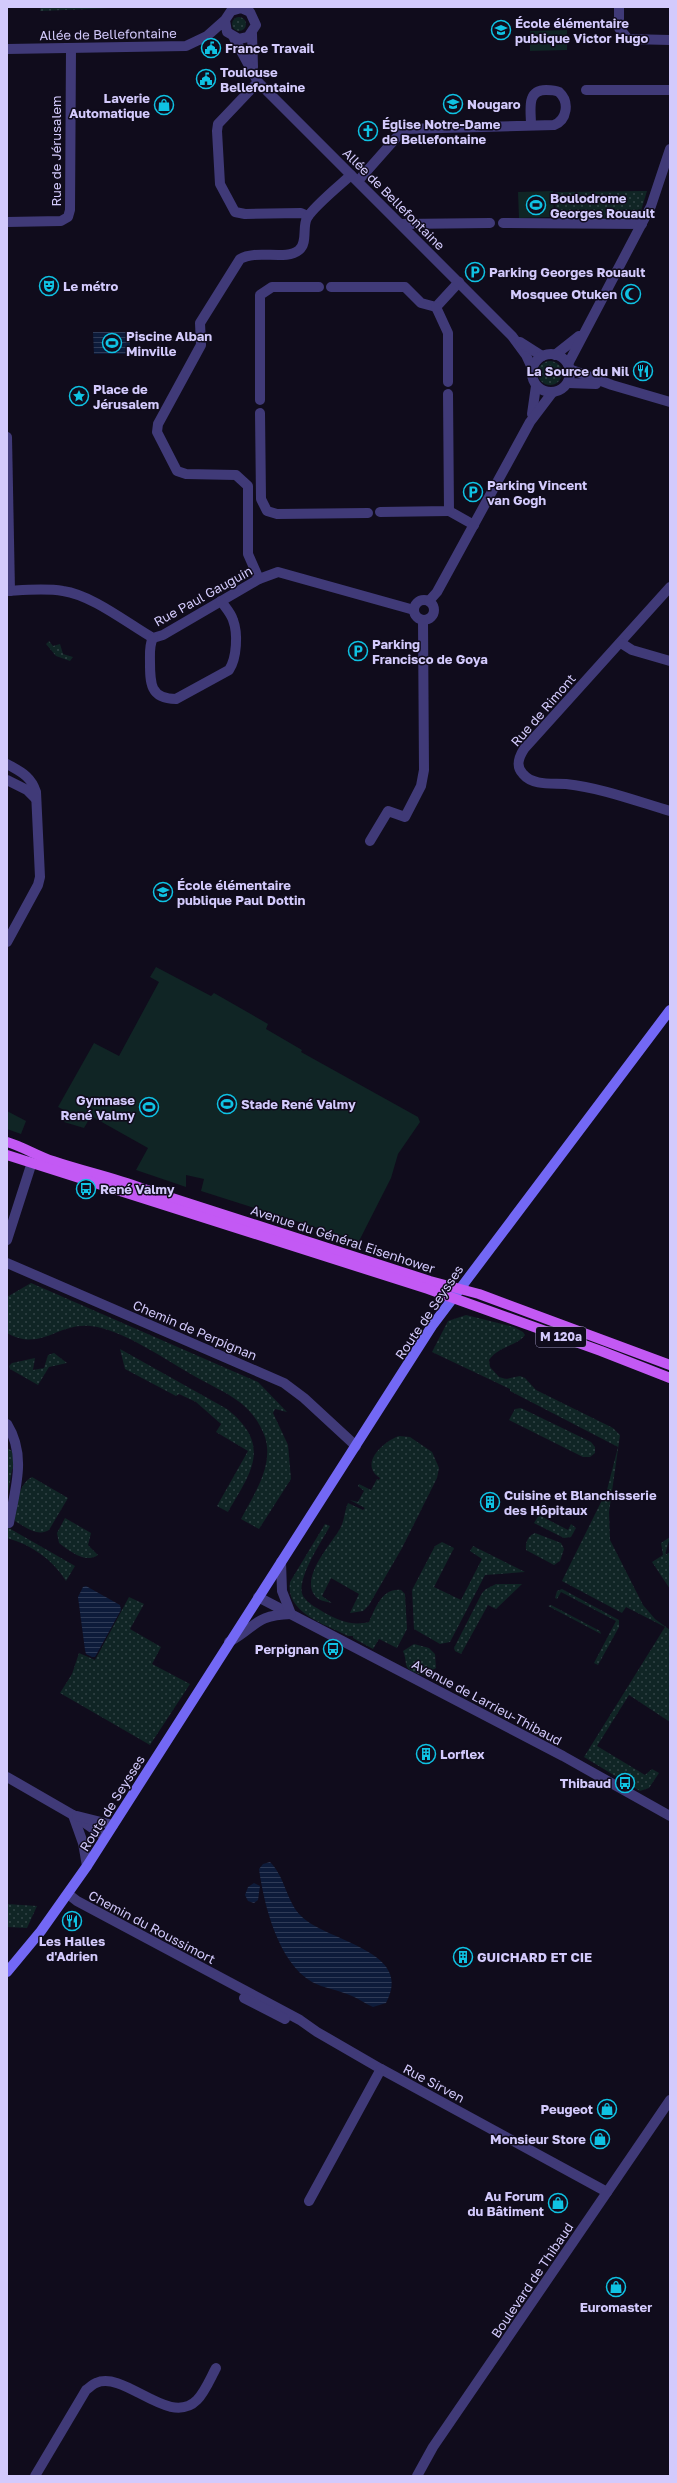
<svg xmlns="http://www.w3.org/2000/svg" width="677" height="2483" font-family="'Golos Text',sans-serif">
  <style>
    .grass { fill: url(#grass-dots) }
    .garden { fill: #102525 }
    .water { fill: url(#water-rules) }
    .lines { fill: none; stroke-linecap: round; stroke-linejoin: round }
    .minor { stroke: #403a78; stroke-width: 10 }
    .tertiary { stroke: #403a78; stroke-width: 10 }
    .secondary { stroke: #7368f5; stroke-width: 10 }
    .primary { stroke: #c359f4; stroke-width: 10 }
    .labels { text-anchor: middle; stroke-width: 3; stroke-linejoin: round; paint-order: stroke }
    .shield { fill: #100c1c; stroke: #9891b9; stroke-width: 1 }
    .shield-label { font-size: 12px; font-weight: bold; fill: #d3cafc }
    .poi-label { font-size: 13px; font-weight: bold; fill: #d3cafc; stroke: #100c1c; text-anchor: start }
    .street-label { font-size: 13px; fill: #d3cafc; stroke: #100c1c }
  </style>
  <defs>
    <pattern id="grass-dots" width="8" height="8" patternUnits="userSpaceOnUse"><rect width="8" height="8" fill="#102525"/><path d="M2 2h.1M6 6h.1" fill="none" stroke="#324346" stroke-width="1.8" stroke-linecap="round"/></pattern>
    <pattern id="water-rules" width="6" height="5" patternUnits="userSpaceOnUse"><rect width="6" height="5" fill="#0d1b3a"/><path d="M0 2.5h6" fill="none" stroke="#2f3b57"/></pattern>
  </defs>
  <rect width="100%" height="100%" fill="#100c1c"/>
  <g class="grass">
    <path d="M41 7H134L40 11Z"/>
    <circle cx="239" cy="24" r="7"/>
    <path d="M647 191 640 214 633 218 556 219 555 192Z"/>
    <circle cx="550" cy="373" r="12"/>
    <path d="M49 641 53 646 60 644 63 654 73 657 70 661 56 656 46 644Z"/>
    <path d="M31 1283 258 1382 287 1412 275 1409 273 1413 288 1445 291 1479 259 1529 241 1519C254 1494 274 1466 265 1437 260 1423 251 1410 238 1401 226 1392 210 1385 196 1377 169 1362 121 1328 90 1326 57 1323 41 1352 7 1333V1297Z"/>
    <path d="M466 1315 514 1327 523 1332 525 1335C517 1346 499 1346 489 1360L490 1367 499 1377 506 1379 520 1376 525 1378 536 1390 613 1428 620 1435 609 1512 610 1540 643 1605 655 1619 670 1630V1722L629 1695 597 1746 645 1775 652 1769 659 1773 649 1788 640 1791 584 1757 665 1627 626 1607 622 1613 562 1581 607 1490 618 1447 510 1391V1389L432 1352 448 1321Z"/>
    <path d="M120 1349 227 1409C272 1445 252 1471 228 1512L217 1506 248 1451 216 1432 221 1424 196 1402 179 1394 176 1396 125 1369Z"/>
    <path d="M54 1353 67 1363 49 1367 38 1385 10 1369 9 1366 12 1363 35 1358 33 1370 44 1368 48 1355Z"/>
    <path d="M521 1408 591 1442 595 1447V1453L590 1457H583L509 1420 515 1409Z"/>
    <path d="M399 1436 410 1437 432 1452 439 1468 437 1478 402 1548 369 1605 363 1611 350 1613 359 1594 331 1578 322 1596 332 1603C328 1602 321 1601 317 1598 298 1581 329 1546 338 1532 345 1522 344 1512 348 1503L363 1510 365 1508 350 1500 358 1502 364 1491 358 1486 359 1484 371 1490 377 1479 379 1480 380 1478C358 1464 384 1441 399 1436Z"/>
    <path d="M7 1448 12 1451 16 1463 12 1470 7 1499Z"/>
    <path d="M32 1477 68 1498 49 1530C38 1537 25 1527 15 1521 15 1508 18 1484 32 1477Z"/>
    <path d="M539 1515 568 1530 571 1524 576 1528 571 1537 564 1538 534 1523Z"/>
    <path d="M65 1518 91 1533 88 1545 98 1555C85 1564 70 1551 59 1543L57 1533Z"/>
    <path d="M325 1524 330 1526C322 1541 295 1580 303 1596 308 1604 317 1608 325 1613 340 1621 352 1626 369 1622 376 1607 382 1588 401 1590L405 1594 407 1629 397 1648 379 1639 373 1649 353 1638V1636H348C325 1624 285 1613 290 1582Z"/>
    <path d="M7 1527 75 1566 66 1581C52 1559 32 1545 7 1538Z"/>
    <path d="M535 1533 561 1543 564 1549 560 1561 554 1565 526 1550C525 1542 528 1536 535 1533Z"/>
    <path d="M670 1537 665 1555 670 1552V1589L652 1562 663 1555 661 1543Z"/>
    <path d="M442 1542 454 1548 434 1587 461 1600 482 1559 470 1551 473 1546 525 1572 485 1575 450 1642 440 1644 414 1629 412 1590 435 1546Z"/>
    <path d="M496 1584H522L496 1609 488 1605 461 1654 455 1651 454 1648 482 1593 486 1589Z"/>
    <path d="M562 1589 619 1620V1627L598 1665 594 1663 616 1621 561 1592 557 1599 555 1598 557 1591Z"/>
    <path d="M129 1597 144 1604 130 1629 161 1647 152 1664 190 1684 150 1745 60 1693 72 1674 79 1653 95 1660Z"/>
    <path d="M551 1605 600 1631 601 1634 548 1606Z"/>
    <path d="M414 1644 429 1648 435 1654 436 1668 423 1675C400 1669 409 1665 403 1651Z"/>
    <path d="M7 1904 37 1906 27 1928 7 1927Z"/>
  </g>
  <g class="garden">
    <path d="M567 30V50L530 51V31Z"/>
    <path d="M553 191 554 217 519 218 518 192Z"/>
    <path d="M156 967 211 996 214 993 268 1024 266 1029 302 1050 301 1052 418 1117 420 1122 398 1154 391 1178 359 1241 201 1191 204 1179 186 1175V1187L136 1170 148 1148 91 1116 84 1128 64 1122 68 1112 58 1107 94 1043 119 1056 159 982 150 977Z"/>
    <path d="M7 1111 26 1121 21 1134 7 1129Z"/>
  </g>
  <g class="water">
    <path d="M93 332H130V354H94Z"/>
    <path d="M86 1586 120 1605 121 1610 95 1657H92L86 1654 85 1650 78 1597 83 1587Z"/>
    <path d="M270 1862C286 1878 286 1902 302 1917 329 1942 415 1951 386 2003L373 2007C366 2004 359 1999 352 1996 339 1990 323 1988 312 1982 278 1962 264 1905 259 1869L263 1864Z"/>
    <path d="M254 1883 260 1886 258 1900 254 1903 248 1901 245 1895 248 1887Z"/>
  </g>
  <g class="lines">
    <g class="minor">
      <path d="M619 7V28L628 39 670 40"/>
      <path d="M258 82 218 124 217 131 220 184 235 212 245 214 301 213 308 216"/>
      <path d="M586 90H670"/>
      <path d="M358 181 404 129 554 125C567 120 570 102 559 92 555 90 551 90 546 90 526 90 531 110 531 125"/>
      <path d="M7 222 61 221 68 217 70 210 71 48"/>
      <path d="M503 223 642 224"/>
      <path d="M402 224 490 223"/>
      <path d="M331 287H405L421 303 436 307 459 282"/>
      <path d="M436 307 448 333V382"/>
      <path d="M555 355 579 336"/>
      <path d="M568 364 651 206 670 149"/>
      <path d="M260 400V295L272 287H319"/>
      <path d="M260 413 261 499 267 511 277 514 368 513"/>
      <path d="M532 414 536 386"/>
      <path d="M7 437 10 591"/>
      <path d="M449 511 474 525"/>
      <path d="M380 512 449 511 448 394"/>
      <path d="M259 579 248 554V486L236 475 186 474 177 471 157 432 158 424 201 345 200 323 240 259C257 249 286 261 299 250 308 243 302 227 307 218 313 207 340 185 351 175"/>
      <path d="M670 587 524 749C519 757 515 766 523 774 533 786 552 783 566 784 602 788 636 801 670 811"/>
      <path d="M7 591C25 590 45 588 63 591 92 595 127 623 153 638L163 635 259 579 278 572 414 610"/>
      <circle cx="424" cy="610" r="10"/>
      <path d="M429 601 437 592 530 422 552 393"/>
      <path d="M153 638C149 645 150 654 150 662 150 683 150 699 176 699L229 670C237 658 238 633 233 620 231 613 225 607 221 601"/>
      <path d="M621 643 632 650 670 661"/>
      <path d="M7 764C21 772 31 776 36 792L40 877 38 885 7 942"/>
      <path d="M7 780 27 790 36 799"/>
      <path d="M370 841 388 811 405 817 421 786 424 770 423 621"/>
      <path d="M7 1240 34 1156"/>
      <path d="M7 1263 284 1383 304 1398 356 1446"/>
      <path d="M7 1424C27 1456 15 1489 9 1523"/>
      <path d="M258 1597 563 1756 670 1816"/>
      <path d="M229 1642C257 1627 254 1615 291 1614L282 1591 281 1562"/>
      <path d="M7 1777 73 1815 105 1837"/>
      <path d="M73 1815 83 1843 87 1866"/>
      <path d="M77 1816 113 1825"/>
      <path d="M68 1894 77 1901 300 2020 317 2032 381 2069"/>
      <path d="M244 1998 285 2019"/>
      <path d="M309 2201 381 2069 607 2192"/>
      <path d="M35 2476 86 2390C89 2388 93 2384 96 2383 125 2370 169 2428 197 2400 205 2392 211 2377 216 2368"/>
    </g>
    <g class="tertiary">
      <path d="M252 34 253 67"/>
      <path d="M234 38 258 82 512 336 526 355 532 368"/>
      <path d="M7 49 186 46 207 36 225 20 231 11 241 8 250 12 256 25 248 37 239 39 227 32 225 20"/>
      <path d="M520 342 542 356"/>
      <circle cx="551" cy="373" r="19"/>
      <path d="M569 369 612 385 670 402"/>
      <path d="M568 383 596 384"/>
      <path d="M417 2476 433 2447 670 2100"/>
    </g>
    <path class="secondary" d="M7 1972 41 1931 87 1866 432 1326 670 1010"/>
    <g class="primary">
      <path d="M7 1142C24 1147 37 1156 53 1161 82 1171 112 1177 141 1188L430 1281 479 1294 670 1365"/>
      <path d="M7 1155 428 1289 601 1351 670 1378"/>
    </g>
  </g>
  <defs>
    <symbol id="school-ring" viewBox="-11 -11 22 22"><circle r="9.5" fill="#100c1c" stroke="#0fc2e3" stroke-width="1.5"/><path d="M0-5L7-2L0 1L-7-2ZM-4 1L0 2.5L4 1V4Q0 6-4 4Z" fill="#0fc2e3"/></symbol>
    <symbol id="civic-ring" viewBox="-11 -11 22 22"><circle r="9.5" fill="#100c1c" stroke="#0fc2e3" stroke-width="1.5"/><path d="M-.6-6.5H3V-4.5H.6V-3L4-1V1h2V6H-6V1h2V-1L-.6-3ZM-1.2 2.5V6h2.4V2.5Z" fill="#0fc2e3"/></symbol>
    <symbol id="shop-ring" viewBox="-11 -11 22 22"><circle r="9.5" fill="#100c1c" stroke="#0fc2e3" stroke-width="1.5"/><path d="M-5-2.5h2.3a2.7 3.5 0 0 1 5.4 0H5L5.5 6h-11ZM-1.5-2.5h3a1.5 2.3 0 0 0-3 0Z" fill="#0fc2e3"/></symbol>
    <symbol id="church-ring" viewBox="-11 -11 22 22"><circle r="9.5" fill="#100c1c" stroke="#0fc2e3" stroke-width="1.5"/><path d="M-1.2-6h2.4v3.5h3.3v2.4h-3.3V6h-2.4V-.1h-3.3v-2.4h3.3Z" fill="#0fc2e3"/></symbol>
    <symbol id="stadium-ring" viewBox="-11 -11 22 22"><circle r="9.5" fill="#100c1c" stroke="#0fc2e3" stroke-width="1.5"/><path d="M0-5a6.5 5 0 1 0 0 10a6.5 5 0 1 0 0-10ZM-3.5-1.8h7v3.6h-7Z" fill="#0fc2e3"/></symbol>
    <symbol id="parking-ring" viewBox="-11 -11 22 22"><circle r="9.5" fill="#100c1c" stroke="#0fc2e3" stroke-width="1.5"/><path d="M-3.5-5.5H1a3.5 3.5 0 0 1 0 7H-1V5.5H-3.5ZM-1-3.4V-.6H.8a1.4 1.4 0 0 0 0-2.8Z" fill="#0fc2e3"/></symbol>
    <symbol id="theatre-ring" viewBox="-11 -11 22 22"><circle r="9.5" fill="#100c1c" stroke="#0fc2e3" stroke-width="1.5"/><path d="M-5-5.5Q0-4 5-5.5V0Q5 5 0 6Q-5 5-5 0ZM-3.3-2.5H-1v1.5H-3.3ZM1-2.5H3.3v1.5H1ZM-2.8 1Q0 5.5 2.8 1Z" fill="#0fc2e3"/></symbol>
    <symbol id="mosque-ring" viewBox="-11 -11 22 22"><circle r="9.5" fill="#100c1c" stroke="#0fc2e3" stroke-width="1.5"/><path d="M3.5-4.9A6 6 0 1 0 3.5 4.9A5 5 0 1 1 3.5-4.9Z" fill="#0fc2e3"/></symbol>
    <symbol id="restaurant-ring" viewBox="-11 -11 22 22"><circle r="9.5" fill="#100c1c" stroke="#0fc2e3" stroke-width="1.5"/><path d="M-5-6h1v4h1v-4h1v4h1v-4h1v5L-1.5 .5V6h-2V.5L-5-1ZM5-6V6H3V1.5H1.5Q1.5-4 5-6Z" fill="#0fc2e3"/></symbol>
    <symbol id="sight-ring" viewBox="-11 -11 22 22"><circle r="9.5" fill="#100c1c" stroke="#0fc2e3" stroke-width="1.5"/><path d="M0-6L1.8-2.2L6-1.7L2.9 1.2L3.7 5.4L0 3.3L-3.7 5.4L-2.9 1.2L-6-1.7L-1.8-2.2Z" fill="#0fc2e3"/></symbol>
    <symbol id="bus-ring" viewBox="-11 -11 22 22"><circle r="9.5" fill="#100c1c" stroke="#0fc2e3" stroke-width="1.5"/><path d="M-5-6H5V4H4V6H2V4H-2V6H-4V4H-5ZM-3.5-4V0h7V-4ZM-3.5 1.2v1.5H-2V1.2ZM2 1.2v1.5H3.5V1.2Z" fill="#0fc2e3"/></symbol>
    <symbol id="building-ring" viewBox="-11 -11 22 22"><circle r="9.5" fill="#100c1c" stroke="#0fc2e3" stroke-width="1.5"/><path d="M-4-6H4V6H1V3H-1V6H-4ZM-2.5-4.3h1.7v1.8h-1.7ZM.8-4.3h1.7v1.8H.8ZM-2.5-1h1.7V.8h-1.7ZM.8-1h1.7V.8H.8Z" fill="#0fc2e3"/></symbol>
  </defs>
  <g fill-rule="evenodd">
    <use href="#school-ring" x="490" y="19" width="22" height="22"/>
    <use href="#civic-ring" x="200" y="37" width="22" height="22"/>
    <use href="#civic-ring" x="195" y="68" width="22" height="22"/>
    <use href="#school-ring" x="442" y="93" width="22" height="22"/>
    <use href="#shop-ring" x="153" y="94" width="22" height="22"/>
    <use href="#church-ring" x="357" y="120" width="22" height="22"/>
    <use href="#stadium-ring" x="525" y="194" width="22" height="22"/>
    <use href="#parking-ring" x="464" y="261" width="22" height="22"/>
    <use href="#theatre-ring" x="38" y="275" width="22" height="22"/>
    <use href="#mosque-ring" x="620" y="283" width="22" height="22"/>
    <use href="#stadium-ring" x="101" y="332" width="22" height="22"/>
    <use href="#restaurant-ring" x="632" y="360" width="22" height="22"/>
    <use href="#sight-ring" x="68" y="385" width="22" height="22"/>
    <use href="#parking-ring" x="462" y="481" width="22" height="22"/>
    <use href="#parking-ring" x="347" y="640" width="22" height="22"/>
    <use href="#school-ring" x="152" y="881" width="22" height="22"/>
    <use href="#stadium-ring" x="216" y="1093" width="22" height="22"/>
    <use href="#stadium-ring" x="138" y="1096" width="22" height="22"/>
    <use href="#bus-ring" x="75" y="1178" width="22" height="22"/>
    <use href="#building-ring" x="479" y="1491" width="22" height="22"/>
    <use href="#bus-ring" x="322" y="1638" width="22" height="22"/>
    <use href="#building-ring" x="415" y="1743" width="22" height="22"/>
    <use href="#bus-ring" x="614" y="1772" width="22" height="22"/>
    <use href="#restaurant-ring" x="61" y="1910" width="22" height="22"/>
    <use href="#building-ring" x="452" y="1946" width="22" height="22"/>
    <use href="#shop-ring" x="596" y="2098" width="22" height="22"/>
    <use href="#shop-ring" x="589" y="2128" width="22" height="22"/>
    <use href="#shop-ring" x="547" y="2192" width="22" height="22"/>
    <use href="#shop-ring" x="605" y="2276" width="22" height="22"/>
  </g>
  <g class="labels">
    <rect class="shield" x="536" y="1327" width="50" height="20" rx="3"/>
    <g class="shield-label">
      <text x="561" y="1341">M 120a</text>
    </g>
    <g class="poi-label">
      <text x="515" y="28">École élémentaire<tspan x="515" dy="15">publique Victor Hugo</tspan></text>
      <text x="225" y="53">France Travail</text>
      <text x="220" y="77">Toulouse<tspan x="220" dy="15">Bellefontaine</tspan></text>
      <text x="150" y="103" text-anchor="end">Laverie<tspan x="150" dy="15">Automatique</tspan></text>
      <text x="467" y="109">Nougaro</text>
      <text x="382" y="129">Église Notre-Dame<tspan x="382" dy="15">de Bellefontaine</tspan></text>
      <text x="550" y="203">Boulodrome<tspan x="550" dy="15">Georges Rouault</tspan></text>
      <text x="489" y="277">Parking Georges Rouault</text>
      <text x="63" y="291">Le métro</text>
      <text x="617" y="299" text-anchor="end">Mosquee Otuken</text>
      <text x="126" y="341">Piscine Alban<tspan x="126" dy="15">Minville</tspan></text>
      <text x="629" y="376" text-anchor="end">La Source du Nil</text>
      <text x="93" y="394">Place de<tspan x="93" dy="15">Jérusalem</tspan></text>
      <text x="487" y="490">Parking Vincent<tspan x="487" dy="15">van Gogh</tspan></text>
      <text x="372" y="649">Parking<tspan x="372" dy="15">Francisco de Goya</tspan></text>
      <text x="177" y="890">École élémentaire<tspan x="177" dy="15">publique Paul Dottin</tspan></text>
      <text x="135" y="1105" text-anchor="end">Gymnase<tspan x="135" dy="15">René Valmy</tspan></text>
      <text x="241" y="1109">Stade René Valmy</text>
      <text x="100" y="1194">René Valmy</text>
      <text x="504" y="1500">Cuisine et Blanchisserie<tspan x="504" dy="15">des Hôpitaux</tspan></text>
      <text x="319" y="1654" text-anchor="end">Perpignan</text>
      <text x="440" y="1759">Lorflex</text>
      <text x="611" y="1788" text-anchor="end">Thibaud</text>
      <text x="72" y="1946" text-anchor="middle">Les Halles<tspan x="72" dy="15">d'Adrien</tspan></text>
      <text x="477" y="1962">GUICHARD ET CIE</text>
      <text x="593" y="2114" text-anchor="end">Peugeot</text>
      <text x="586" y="2144" text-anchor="end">Monsieur Store</text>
      <text x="544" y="2201" text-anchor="end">Au Forum<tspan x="544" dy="15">du Bâtiment</tspan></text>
      <text x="616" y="2312" text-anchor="middle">Euromaster</text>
    </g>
    <g class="street-label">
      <text transform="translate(108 34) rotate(-1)" y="5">Allée de Bellefontaine</text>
      <text transform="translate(56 151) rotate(-90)" y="5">Rue de Jérusalem</text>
      <text transform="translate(394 199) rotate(45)" y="5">Allée de Bellefontaine</text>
      <text transform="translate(203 596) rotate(-29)" y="5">Rue Paul Gauguin</text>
      <text transform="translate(543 710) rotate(-49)" y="5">Rue de Rimont</text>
      <text transform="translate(343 1239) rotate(18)" y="5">Avenue du Général Eisenhower</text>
      <text transform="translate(429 1312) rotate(-56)" y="5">Route de Seysses</text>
      <text transform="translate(195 1330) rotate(23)" y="5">Chemin de Perpignan</text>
      <text transform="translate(487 1702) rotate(28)" y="5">Avenue de Larrieu-Thibaud</text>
      <text transform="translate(112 1803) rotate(-58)" y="5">Route de Seysses</text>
      <text transform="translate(152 1927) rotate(28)" y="5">Chemin du Roussimort</text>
      <text transform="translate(434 2083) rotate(28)" y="5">Rue Sirven</text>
      <text transform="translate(532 2280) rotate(-56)" y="5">Boulevard de Thibaud</text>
    </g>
  </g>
  <rect width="677" height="2483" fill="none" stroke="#d3cafc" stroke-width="16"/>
</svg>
